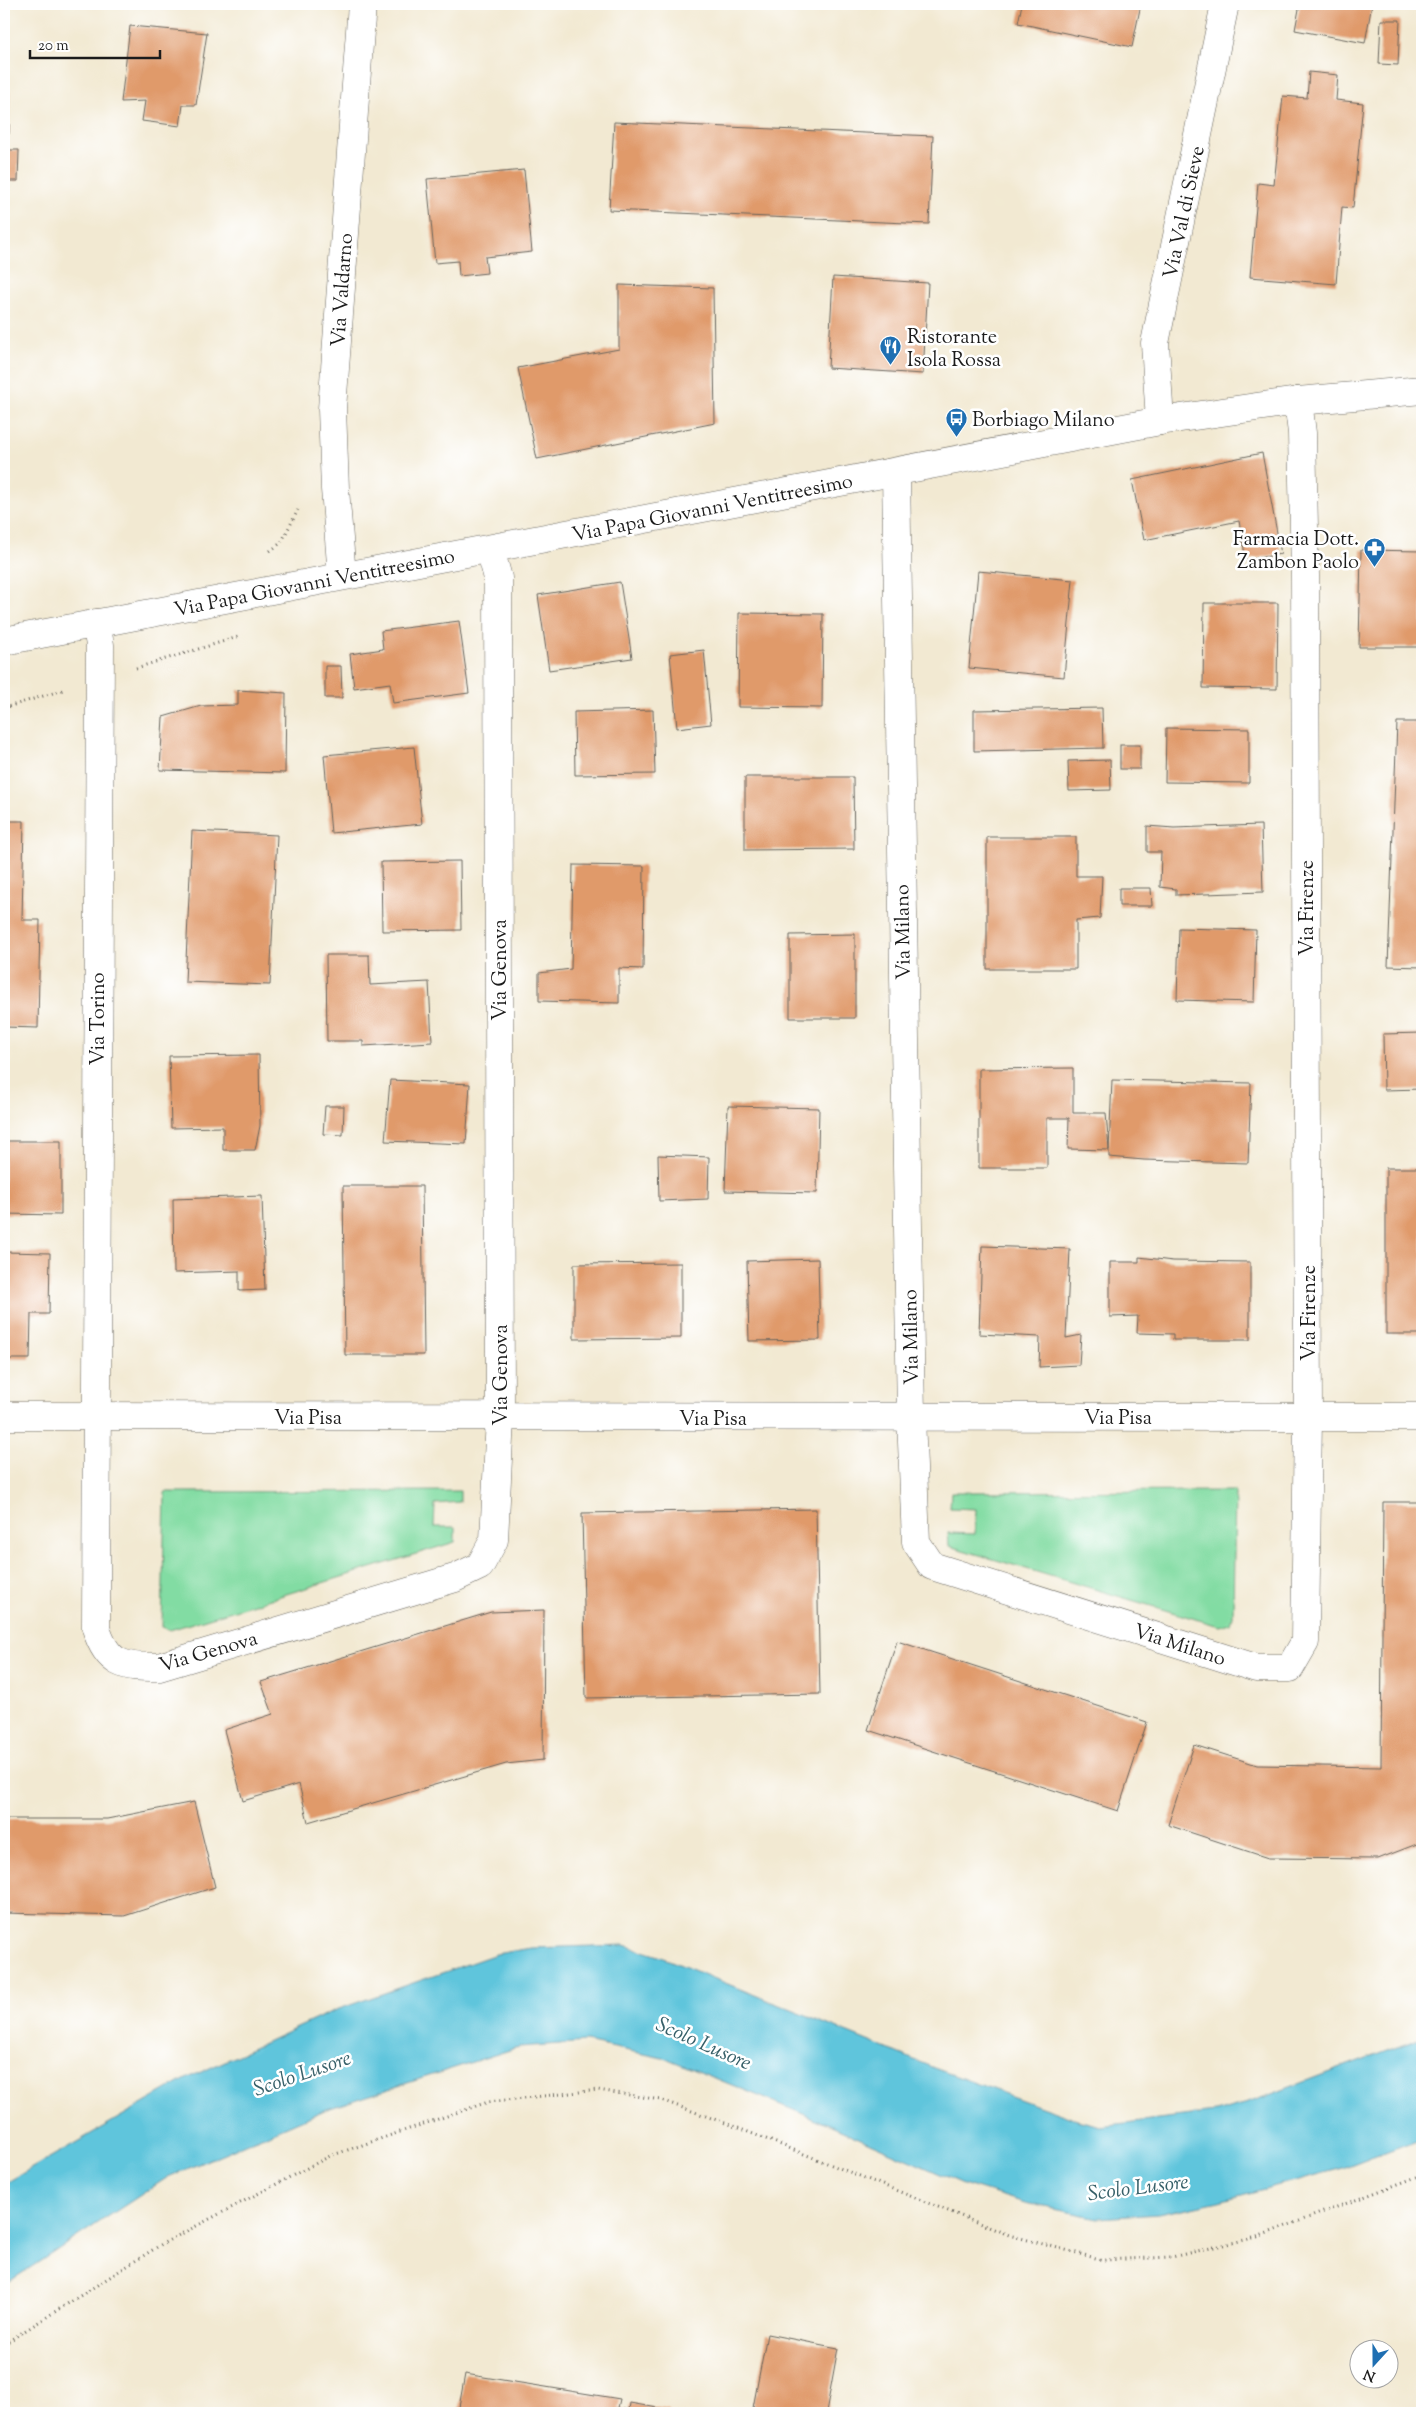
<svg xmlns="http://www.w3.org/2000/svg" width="1426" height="2417" font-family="'Sorts Mill Goudy',serif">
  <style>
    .green { fill: #82dca3; stroke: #4f7c60 }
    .water { fill: #5fc5dc; stroke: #3e707c }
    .building { fill: #e09a6a }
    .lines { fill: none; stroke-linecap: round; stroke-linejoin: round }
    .street-casing { stroke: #67645c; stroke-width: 29 }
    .secondary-casing { stroke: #67645c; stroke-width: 29 }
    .path { stroke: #67645c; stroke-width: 3; stroke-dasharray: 1 4; stroke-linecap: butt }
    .street { stroke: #fff; stroke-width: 28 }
    .secondary { stroke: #fff; stroke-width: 28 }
    .labels { text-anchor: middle; stroke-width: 5; stroke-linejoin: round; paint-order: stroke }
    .street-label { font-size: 20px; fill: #1c1c1c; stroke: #fff }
    .poi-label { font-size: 20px; fill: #1c1c1c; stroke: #fff; text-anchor: start }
    .water-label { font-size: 21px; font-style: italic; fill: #376069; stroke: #fff }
  </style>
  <rect width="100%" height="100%" fill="#fff"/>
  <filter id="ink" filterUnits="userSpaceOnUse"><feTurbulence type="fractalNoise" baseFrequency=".02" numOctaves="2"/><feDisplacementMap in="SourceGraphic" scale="10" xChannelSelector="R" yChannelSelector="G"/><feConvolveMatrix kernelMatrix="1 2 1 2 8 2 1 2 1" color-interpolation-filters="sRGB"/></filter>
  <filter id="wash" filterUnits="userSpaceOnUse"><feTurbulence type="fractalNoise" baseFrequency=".0096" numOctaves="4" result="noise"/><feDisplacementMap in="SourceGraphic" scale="20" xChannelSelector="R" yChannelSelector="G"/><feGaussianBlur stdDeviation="1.12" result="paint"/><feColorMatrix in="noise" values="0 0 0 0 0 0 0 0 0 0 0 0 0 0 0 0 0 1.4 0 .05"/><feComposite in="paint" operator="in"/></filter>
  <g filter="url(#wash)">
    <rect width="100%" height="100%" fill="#f2e9d2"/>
    <g class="green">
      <path d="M460 1491V1502L435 1504 434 1527H455V1542L170 1630 162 1627 165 1492Z"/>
      <path d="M1235 1491 1233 1616 1231 1623 1219 1626 949 1546 948 1533 975 1534 976 1509 950 1508 951 1492Z"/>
    </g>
    <path class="water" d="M625 1945 659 1956 934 2068 1077 2120 1101 2126 1215 2112 1248 2103 1422 2037V2138L1343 2168 1219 2201 1159 2214 1098 2218 1025 2203 963 2184 813 2118 668 2059 586 2042 519 2047 327 2109 168 2177 4 2285V2184L186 2079 336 2010 496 1954 531 1948Z"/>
    <g id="blocks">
      <g class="building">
        <path d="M1022 4H1141L1132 47 1018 23Z"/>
        <path d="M1300 4H1372L1365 43 1295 30Z"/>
        <path d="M1381 20H1400L1398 65 1379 64Z"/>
        <path d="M130 26 207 33 196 105H183L180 126 142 121 145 101 121 102Z"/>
        <path d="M1309 72 1338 75 1336 100 1363 103 1353 208 1342 207 1336 284 1250 277 1258 183 1274 185 1283 96 1307 98Z"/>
        <path d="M4 91 10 92 9 134H4Z"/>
        <path d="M614 122 933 136 929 224 609 210Z"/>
        <path d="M4 150H19L18 181H4Z"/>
        <path d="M524 170 532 252 485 257 487 273 459 276 458 261 435 263 427 179Z"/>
        <path d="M833 277 928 283 923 374 828 368Z"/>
        <path d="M619 285 713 288 715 423 537 459 518 368 619 349Z"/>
        <path d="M1262 453 1281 554 1246 560 1239 521 1144 540 1132 480Z"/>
        <path d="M1361 550 1422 551V647H1359Z"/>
        <path d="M978 571 1073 580 1064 677 969 668Z"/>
        <path d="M620 582 632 658 549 670 538 595Z"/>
        <path d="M1204 603H1278L1277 689 1203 688Z"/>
        <path d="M739 613 823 614 822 708 738 707Z"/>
        <path d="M459 621 469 693 393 703 390 683 354 688 350 654 383 649 381 631Z"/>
        <path d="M704 650 711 724 677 728 670 654Z"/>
        <path d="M325 666H341L342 698H325Z"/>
        <path d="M238 690 286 693 285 773 160 770 163 717 201 706 238 705Z"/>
        <path d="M1102 708 1103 748 974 751V710Z"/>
        <path d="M653 710 655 774 575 775 574 712Z"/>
        <path d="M1397 722H1422V967L1388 966Z"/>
        <path d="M1166 728 1249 729V783L1165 782Z"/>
        <rect x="1120" y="745" width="20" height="24"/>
        <path d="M414 747 422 824 331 833 324 755Z"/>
        <path d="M1110 760 1111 790 1069 791 1068 761Z"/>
        <path d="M745 777H853L854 849 745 850Z"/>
        <path d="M4 821H24L22 920H40L38 1028 4 1027Z"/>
        <path d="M1261 825 1263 892 1176 895V889L1160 887 1161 852H1147V826L1174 828Z"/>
        <path d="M192 831 277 835 270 985 185 982Z"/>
        <path d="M987 837H1076V876H1102L1100 918 1076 920V969H987Z"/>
        <path d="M460 861 461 930 382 931 381 862Z"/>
        <path d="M573 865 644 866 643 969 619 968V1003L539 1001V973L571 969Z"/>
        <path d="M1119 888H1151L1152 906H1119Z"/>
        <path d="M1179 928 1256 930 1254 1002 1177 1000Z"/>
        <path d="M855 934V1018H790V935Z"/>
        <path d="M326 955H369L370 985 429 982 432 1042 363 1046V1041H327Z"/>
        <path d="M1422 1033V1089L1384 1090 1383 1034Z"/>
        <path d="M259 1055 260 1126 255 1150H223V1127L171 1128 169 1056Z"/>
        <path d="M1073 1068V1113H1106L1109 1150 1112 1080 1251 1083 1248 1163 1144 1160 1109 1157V1150L1068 1149 1069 1118H1047V1168H979V1069Z"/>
        <path d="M390 1080 470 1084 466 1144 385 1141Z"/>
        <path d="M325 1106H344L343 1135 323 1134Z"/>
        <path d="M728 1106 819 1108 817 1193 725 1191Z"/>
        <path d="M4 1141H61V1215L4 1214Z"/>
        <path d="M658 1155 709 1157 708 1199 659 1201Z"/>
        <rect x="1386" y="1168" width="36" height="166"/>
        <path d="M343 1186H422L424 1355H345Z"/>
        <path d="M262 1196 265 1290 239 1291V1271L174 1273 173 1199Z"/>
        <path d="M982 1246 1070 1249 1066 1338 1081 1335 1079 1365 1039 1367 1040 1337 979 1334Z"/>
        <path d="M4 1252 50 1253 49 1314H31L30 1359H4Z"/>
        <path d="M1139 1257 1173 1261 1250 1262V1340H1173V1334L1137 1333 1138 1316 1110 1317V1262H1139Z"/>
        <path d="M818 1259 820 1340 749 1341 747 1261Z"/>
        <path d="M681 1263V1338L574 1339V1264Z"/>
        <path d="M1383 1502H1422V1842L1378 1859 1268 1858 1168 1825 1194 1745 1257 1765 1381 1767Z"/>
        <path d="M816 1509 820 1694 586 1698 582 1513Z"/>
        <path d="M544 1610 543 1760 506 1764 308 1822 299 1784 243 1801 224 1730 273 1714 261 1682 491 1612Z"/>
        <path d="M897 1641 1147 1722 1118 1811 868 1730Z"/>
        <path d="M194 1802 215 1887 124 1916 4 1913V1819H107Z"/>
        <path d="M767 2334 838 2348 826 2413H752Z"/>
        <path d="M465 2374 620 2399 618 2408 629 2410 630 2403 669 2410V2413H458Z"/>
      </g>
    </g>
  </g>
  <g filter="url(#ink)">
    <use href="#blocks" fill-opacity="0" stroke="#67645c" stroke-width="1"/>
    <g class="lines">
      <defs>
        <g id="street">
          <path d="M1160 421 1155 343 1225 4"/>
          <path d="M896 472 911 1417 916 1542 932 1566 1256 1668H1290L1305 1642 1308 1416 1305 575 1302 433 1298 401"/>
          <path d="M342 576 335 489 332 409 362 4"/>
          <path d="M96 623 100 645 96 1628C107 1664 123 1668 159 1667L455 1578 480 1566 494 1540 500 1418 498 578 490 549"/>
          <path d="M4 1416 1422 1417"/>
        </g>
        <path id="secondary" d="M4 641 1160 421 1298 401 1422 390"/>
      </defs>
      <use href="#street" class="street-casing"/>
      <use href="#secondary" class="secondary-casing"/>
      <g class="path">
        <path d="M270 551 281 543 298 510"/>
        <path d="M136 668 238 637"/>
        <path d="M4 708 63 690"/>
        <path d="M4 2344 162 2244 330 2156 488 2102 598 2090 661 2100 728 2124 1009 2235 1103 2260 1172 2257 1257 2237 1422 2175"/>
      </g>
      <use href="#street" class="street"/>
      <use href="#secondary" class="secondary"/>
    </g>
  </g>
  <defs>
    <symbol id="restaurant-pin" viewBox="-11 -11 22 30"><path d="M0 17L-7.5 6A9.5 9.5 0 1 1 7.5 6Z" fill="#1f6fb2" stroke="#fff"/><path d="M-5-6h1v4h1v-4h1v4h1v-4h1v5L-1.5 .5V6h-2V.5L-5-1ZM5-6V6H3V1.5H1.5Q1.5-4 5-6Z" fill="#fff"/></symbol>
    <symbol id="bus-pin" viewBox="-11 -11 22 30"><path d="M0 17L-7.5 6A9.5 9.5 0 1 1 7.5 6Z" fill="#1f6fb2" stroke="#fff"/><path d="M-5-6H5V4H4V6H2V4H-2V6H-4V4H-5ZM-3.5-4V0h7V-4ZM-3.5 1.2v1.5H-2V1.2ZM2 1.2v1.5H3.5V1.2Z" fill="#fff"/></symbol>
    <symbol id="pharmacy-pin" viewBox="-11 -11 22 30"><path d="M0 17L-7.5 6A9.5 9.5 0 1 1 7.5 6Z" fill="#1f6fb2" stroke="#fff"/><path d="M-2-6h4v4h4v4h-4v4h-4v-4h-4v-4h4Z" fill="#fff"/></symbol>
  </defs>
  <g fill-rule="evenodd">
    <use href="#restaurant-pin" x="878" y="334" width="25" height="34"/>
    <use href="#bus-pin" x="944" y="406" width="25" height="34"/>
    <use href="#pharmacy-pin" x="1362" y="536" width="25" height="34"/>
  </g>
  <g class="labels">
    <g class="street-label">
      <text transform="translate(1183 212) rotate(-78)" y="7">Via Val di Sieve</text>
      <text transform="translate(341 290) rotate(-86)" y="7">Via Valdarno</text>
      <text transform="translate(712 507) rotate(-11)" y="7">Via Papa Giovanni Ventitreesimo</text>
      <text transform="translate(314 582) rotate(-11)" y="7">Via Papa Giovanni Ventitreesimo</text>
      <text transform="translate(1306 908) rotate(-90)" y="7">Via Firenze</text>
      <text transform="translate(902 932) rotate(-91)" y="7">Via Milano</text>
      <text transform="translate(499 970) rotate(-90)" y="7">Via Genova</text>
      <text transform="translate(97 1019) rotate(-90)" y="7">Via Torino</text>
      <text transform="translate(1308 1313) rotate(-90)" y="7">Via Firenze</text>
      <text transform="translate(910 1337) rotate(-91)" y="7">Via Milano</text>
      <text transform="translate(500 1375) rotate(-90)" y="7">Via Genova</text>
      <text x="308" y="1424">Via Pisa</text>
      <text x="1118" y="1424">Via Pisa</text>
      <text x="713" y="1425">Via Pisa</text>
      <text transform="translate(1180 1644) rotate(18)" y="7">Via Milano</text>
      <text transform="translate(208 1651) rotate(-16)" y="7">Via Genova</text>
    </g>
    <g class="poi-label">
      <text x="907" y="343">Ristorante<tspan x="907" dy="23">Isola Rossa</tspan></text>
      <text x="972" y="426">Borbiago Milano</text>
      <text x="1359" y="545" text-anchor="end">Farmacia Dott.<tspan x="1359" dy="23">Zambon Paolo</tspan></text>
    </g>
    <g class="water-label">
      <text transform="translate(704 2043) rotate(24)" y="7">Scolo Lusore</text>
      <text transform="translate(302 2073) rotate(-19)" y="7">Scolo Lusore</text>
      <text transform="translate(1138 2187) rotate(-7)" y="7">Scolo Lusore</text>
    </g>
  </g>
  <rect width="1426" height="2417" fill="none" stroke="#fff" stroke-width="20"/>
  <g transform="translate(1374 2364) rotate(201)"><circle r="24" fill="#ffffff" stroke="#a4a4a4"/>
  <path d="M0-4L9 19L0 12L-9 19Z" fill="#1f6fb2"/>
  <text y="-8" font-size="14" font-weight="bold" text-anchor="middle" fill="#1c1c1c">N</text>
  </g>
  <path d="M30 50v8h130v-8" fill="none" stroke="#1c1c1c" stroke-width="2.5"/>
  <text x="38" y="50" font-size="15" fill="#1c1c1c" stroke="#ffffff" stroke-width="4" paint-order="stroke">20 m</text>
</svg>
